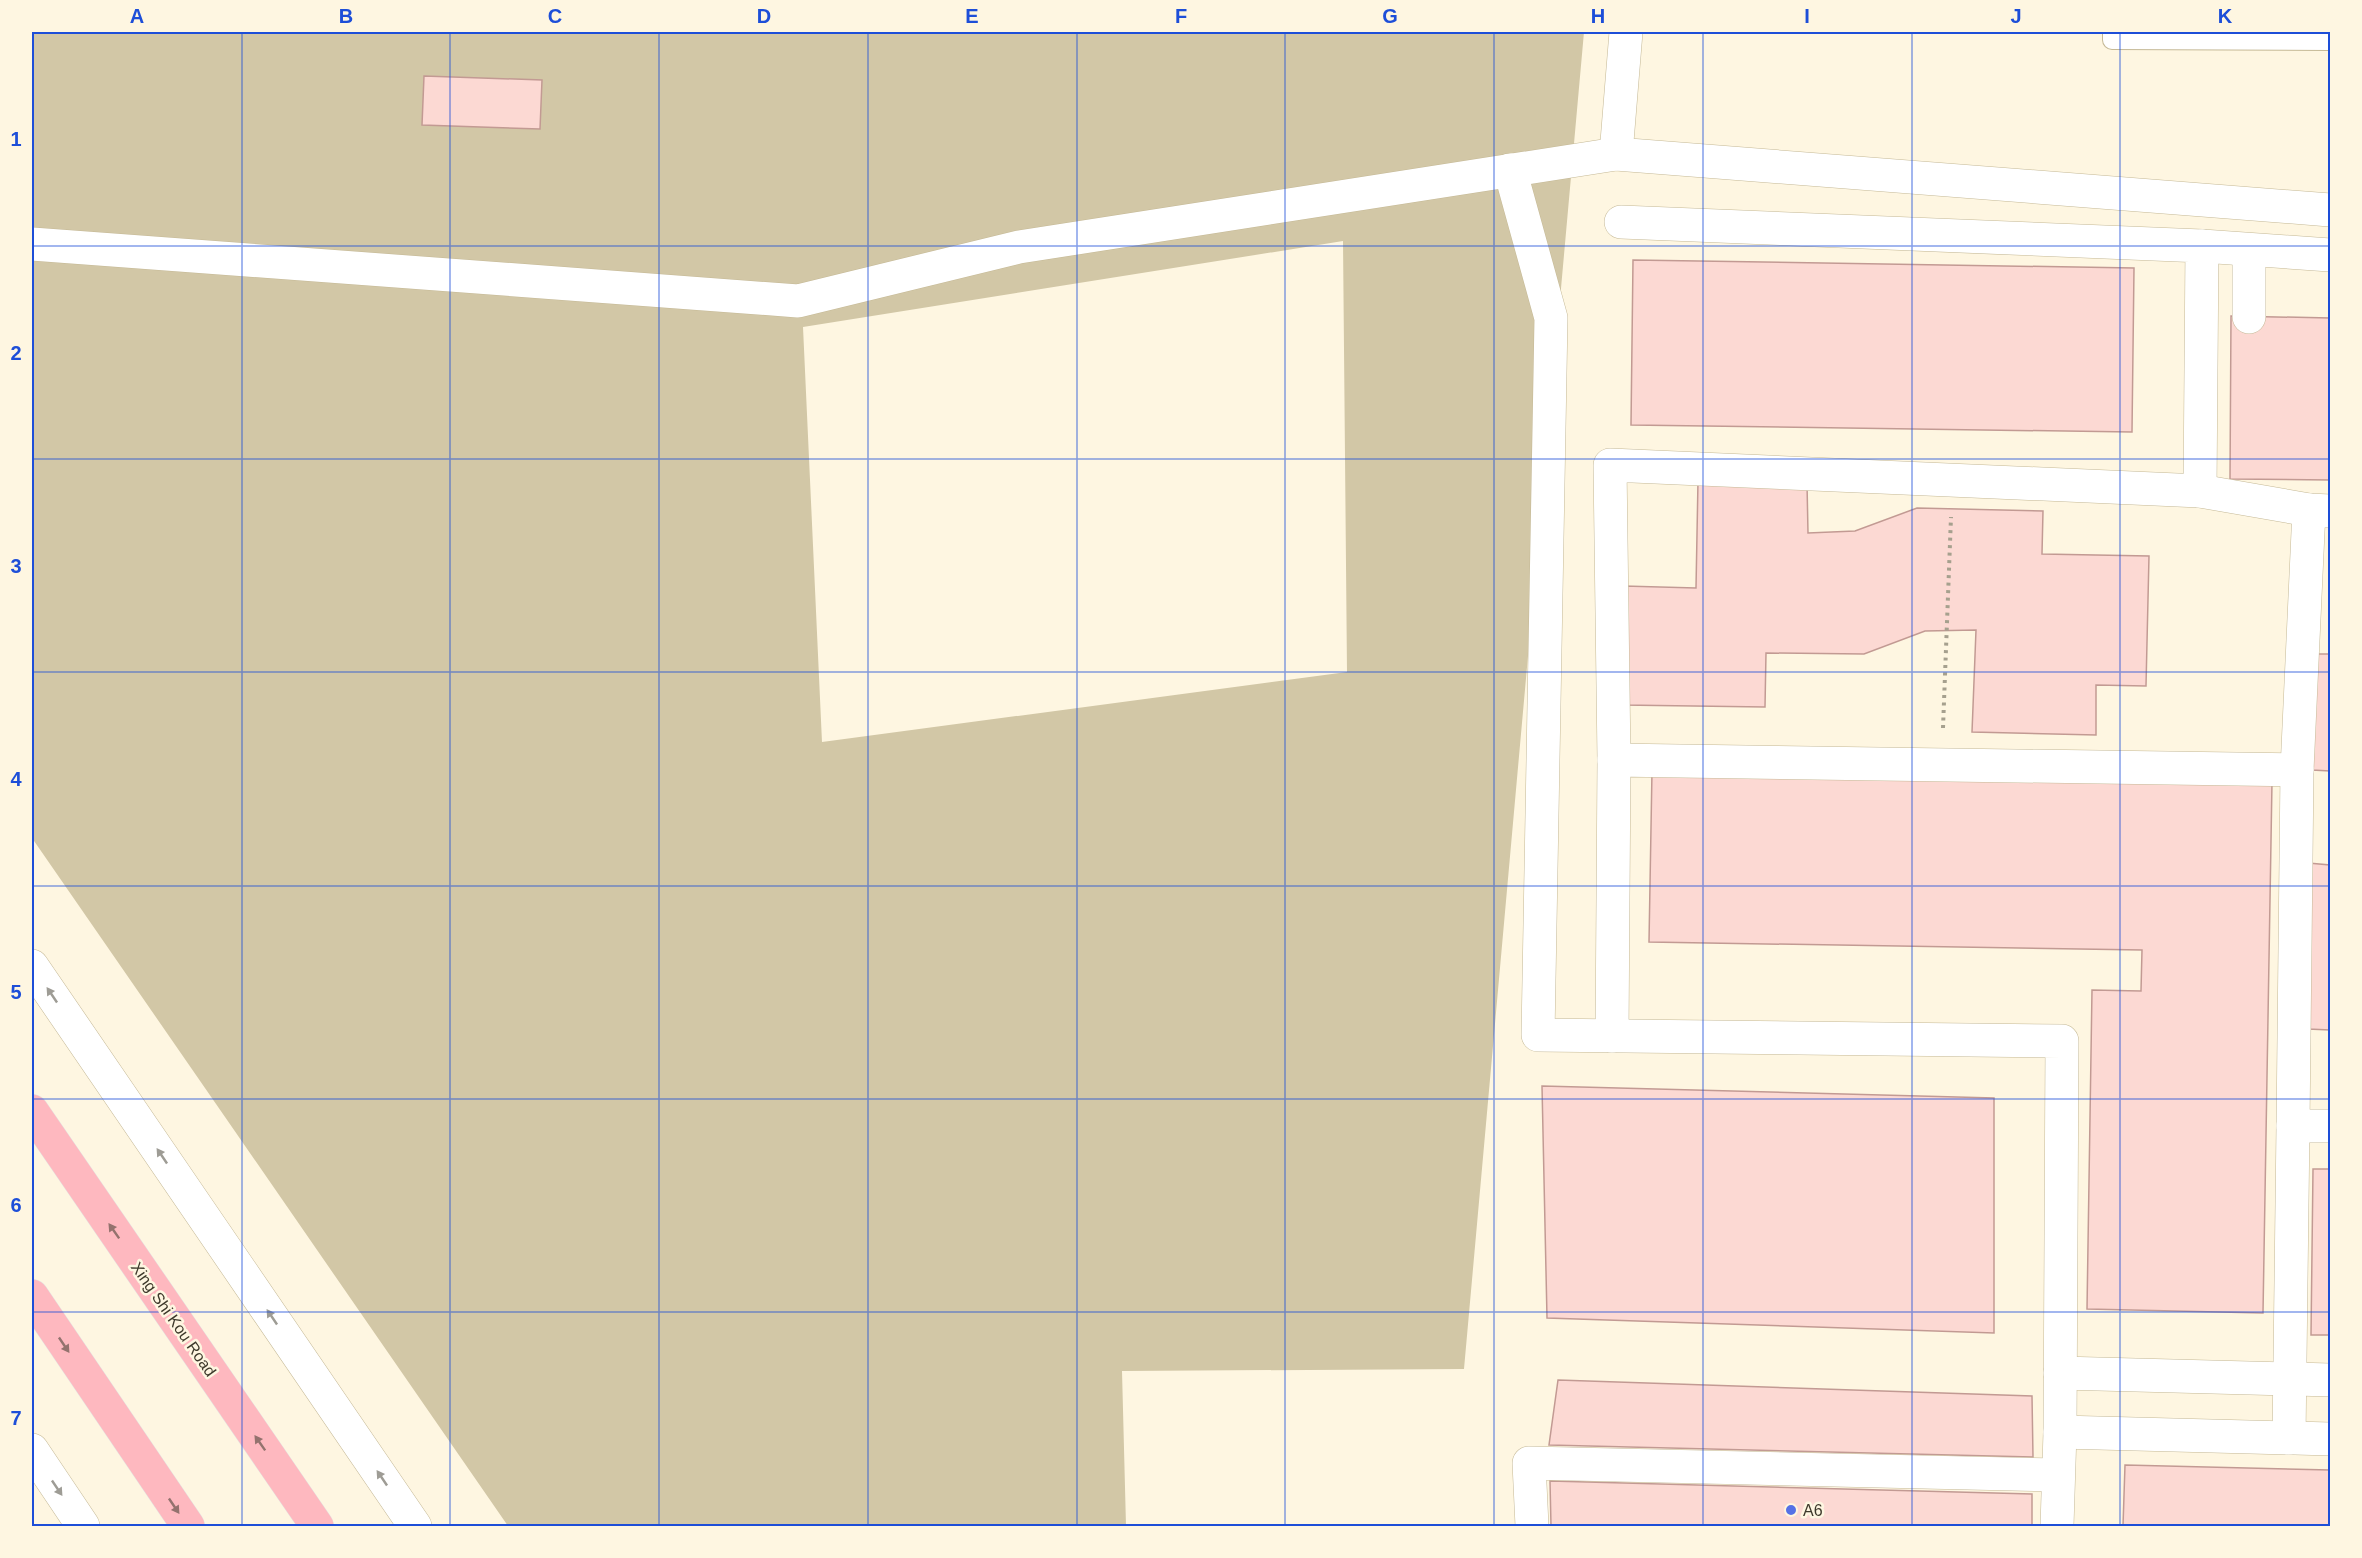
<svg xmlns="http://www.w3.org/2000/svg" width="2362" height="1558" font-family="Helvetica,sans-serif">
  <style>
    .green { fill: #d2c7a6; fill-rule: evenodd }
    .building { fill: #fcd9d3; stroke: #c29a93; stroke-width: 1.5 }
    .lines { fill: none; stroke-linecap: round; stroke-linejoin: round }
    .service-casing { stroke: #c5b996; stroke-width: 20 }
    .minor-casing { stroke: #c5b996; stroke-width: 34 }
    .tertiary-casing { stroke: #c5b996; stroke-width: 34 }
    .primary-casing { stroke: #e4e3e1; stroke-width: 34 }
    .path { stroke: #a6a08e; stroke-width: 4; stroke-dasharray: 3 4.5; stroke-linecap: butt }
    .service { stroke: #fff; stroke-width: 18 }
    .minor { stroke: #fff; stroke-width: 33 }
    .tertiary { stroke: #fff; stroke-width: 33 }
    .primary { stroke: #feb8bf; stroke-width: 33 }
    .oneway { fill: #9e9c95 }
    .oneway2 { fill: #94726e }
    .grid { fill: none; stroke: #1d4ed8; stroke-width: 1.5; stroke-opacity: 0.55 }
    .poi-dot { fill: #5571e6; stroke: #fef6e1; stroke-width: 2 }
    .labels { text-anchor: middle; stroke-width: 5; stroke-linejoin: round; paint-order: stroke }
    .street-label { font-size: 16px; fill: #3e392b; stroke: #fef6e1 }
    .poi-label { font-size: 16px; fill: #3e392b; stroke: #fef6e1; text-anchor: start }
    .neatline { fill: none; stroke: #1d4ed8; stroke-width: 2 }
    .grid-label { font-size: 20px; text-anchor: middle; font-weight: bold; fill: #1d4ed8 }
  </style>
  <rect width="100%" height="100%" fill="#fef6e1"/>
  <path class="green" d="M32 32H1584L1464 1369 1122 1371 1126 1526H508L32 838ZM1343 241 1347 672 822 742 803 327Z"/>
  <g class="building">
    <path d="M424 76 542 80 540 129 422 125Z"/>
    <path d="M1633 260 2134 268 2132 432 1631 425Z"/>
    <path d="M2231 316 2330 318V480L2230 479Z"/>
    <path d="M1698 481 1807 483 1808 533 1855 531 1917 508 2043 511 2042 554 2149 556 2146 686 2096 685V735L1972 732 1976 630 1925 631 1864 654 1766 653 1765 707 1622 705 1624 586 1696 588Z"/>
    <path d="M2314 654H2330V771L2312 770Z"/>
    <path d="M1652 771 2272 782 2263 1313 2087 1309 2092 990 2141 991 2142 950 1649 942Z"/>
    <path d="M2308 863 2330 865V1030L2308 1029Z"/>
    <path d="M1542 1086 1994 1098V1333L1547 1318Z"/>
    <path d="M2313 1169H2330V1335H2311Z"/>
    <path d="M1558 1380 2032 1396 2033 1457 1549 1445Z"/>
    <path d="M2125 1465 2330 1470V1526H2123Z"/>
    <path d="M1550 1481 2032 1494V1526H1551Z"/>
  </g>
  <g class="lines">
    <defs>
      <path id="service" d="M2112 32V40L2330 41"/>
      <g id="minor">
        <path d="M1616 154 1626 32"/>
        <path d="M1510 170 1551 318 1538 1035 2062 1041 2060 1432 2057 1526"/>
        <path d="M1621 222 2202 246 2200 491"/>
        <path d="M32 244 798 301 1019 247 1616 154 2330 210"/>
        <path d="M2202 246 2330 255"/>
        <path d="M2249 250V317"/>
        <path d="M1614 760 1610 465 2200 491 2309 510"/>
        <path d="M1612 1036 1614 760 2297 770"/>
        <path d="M2293 1126 2297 770 2309 510 2330 511"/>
        <path d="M2060 1373 2330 1380"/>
        <path d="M2060 1432 2330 1439"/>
        <path d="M2289 1438 2293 1126H2330"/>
        <path d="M1532 1526 1529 1463 2058 1475"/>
      </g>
      <g id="tertiary">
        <path d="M32 966 415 1526"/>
        <path d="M32 1450 83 1526"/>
      </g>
      <g id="primary">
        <path d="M32 1111 317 1526"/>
        <path d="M32 1296 188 1526"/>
      </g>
    </defs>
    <use href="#service" class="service-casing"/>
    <use href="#minor" class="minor-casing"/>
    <use href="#tertiary" class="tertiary-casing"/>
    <use href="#primary" class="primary-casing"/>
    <path class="path" d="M1943 728 1951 517"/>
    <use href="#service" class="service"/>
    <use href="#minor" class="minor"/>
    <use href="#tertiary" class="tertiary"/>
    <use href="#primary" class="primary"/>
  </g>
  <defs><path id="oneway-solid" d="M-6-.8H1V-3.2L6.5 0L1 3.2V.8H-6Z" transform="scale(1.5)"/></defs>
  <g class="oneway">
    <use href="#oneway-solid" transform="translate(52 995) rotate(-124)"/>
    <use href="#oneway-solid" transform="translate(162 1156) rotate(-124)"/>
    <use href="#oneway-solid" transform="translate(272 1317) rotate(-124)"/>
    <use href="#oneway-solid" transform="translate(382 1478) rotate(-124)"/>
    <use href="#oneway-solid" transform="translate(57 1488) rotate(56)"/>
  </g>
  <g class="oneway2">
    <use href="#oneway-solid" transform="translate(114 1231) rotate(-125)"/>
    <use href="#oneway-solid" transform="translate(64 1345) rotate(56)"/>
    <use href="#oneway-solid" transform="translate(260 1443) rotate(-125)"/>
    <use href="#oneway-solid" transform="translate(174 1506) rotate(56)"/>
  </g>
  <path class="grid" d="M242 32V1526M450 32V1526M659 32V1526M868 32V1526M1077 32V1526M1285 32V1526M1494 32V1526M1703 32V1526M1912 32V1526M2120 32V1526M32 246H2330M32 459H2330M32 672H2330M32 886H2330M32 1099H2330M32 1312H2330"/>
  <circle class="poi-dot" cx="1791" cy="1510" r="6"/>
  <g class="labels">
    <g class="street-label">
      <text transform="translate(174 1319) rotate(55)" y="6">Xing Shi Kou Road</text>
    </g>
    <g class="poi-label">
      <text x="1803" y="1516">A6</text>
    </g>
  </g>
  <rect width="2362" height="1558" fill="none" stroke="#fef6e1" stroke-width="66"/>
  <rect x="33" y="33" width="2296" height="1492" class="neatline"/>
  <g class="grid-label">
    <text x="137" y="23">A</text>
    <text x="346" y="23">B</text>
    <text x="555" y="23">C</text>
    <text x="764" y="23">D</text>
    <text x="972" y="23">E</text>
    <text x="1181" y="23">F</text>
    <text x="1390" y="23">G</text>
    <text x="1598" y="23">H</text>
    <text x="1807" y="23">I</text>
    <text x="2016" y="23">J</text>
    <text x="2225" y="23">K</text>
    <text x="16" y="146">1</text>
    <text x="16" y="360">2</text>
    <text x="16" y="573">3</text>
    <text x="16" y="786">4</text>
    <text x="16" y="999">5</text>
    <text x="16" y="1212">6</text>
    <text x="16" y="1425">7</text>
  </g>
</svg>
